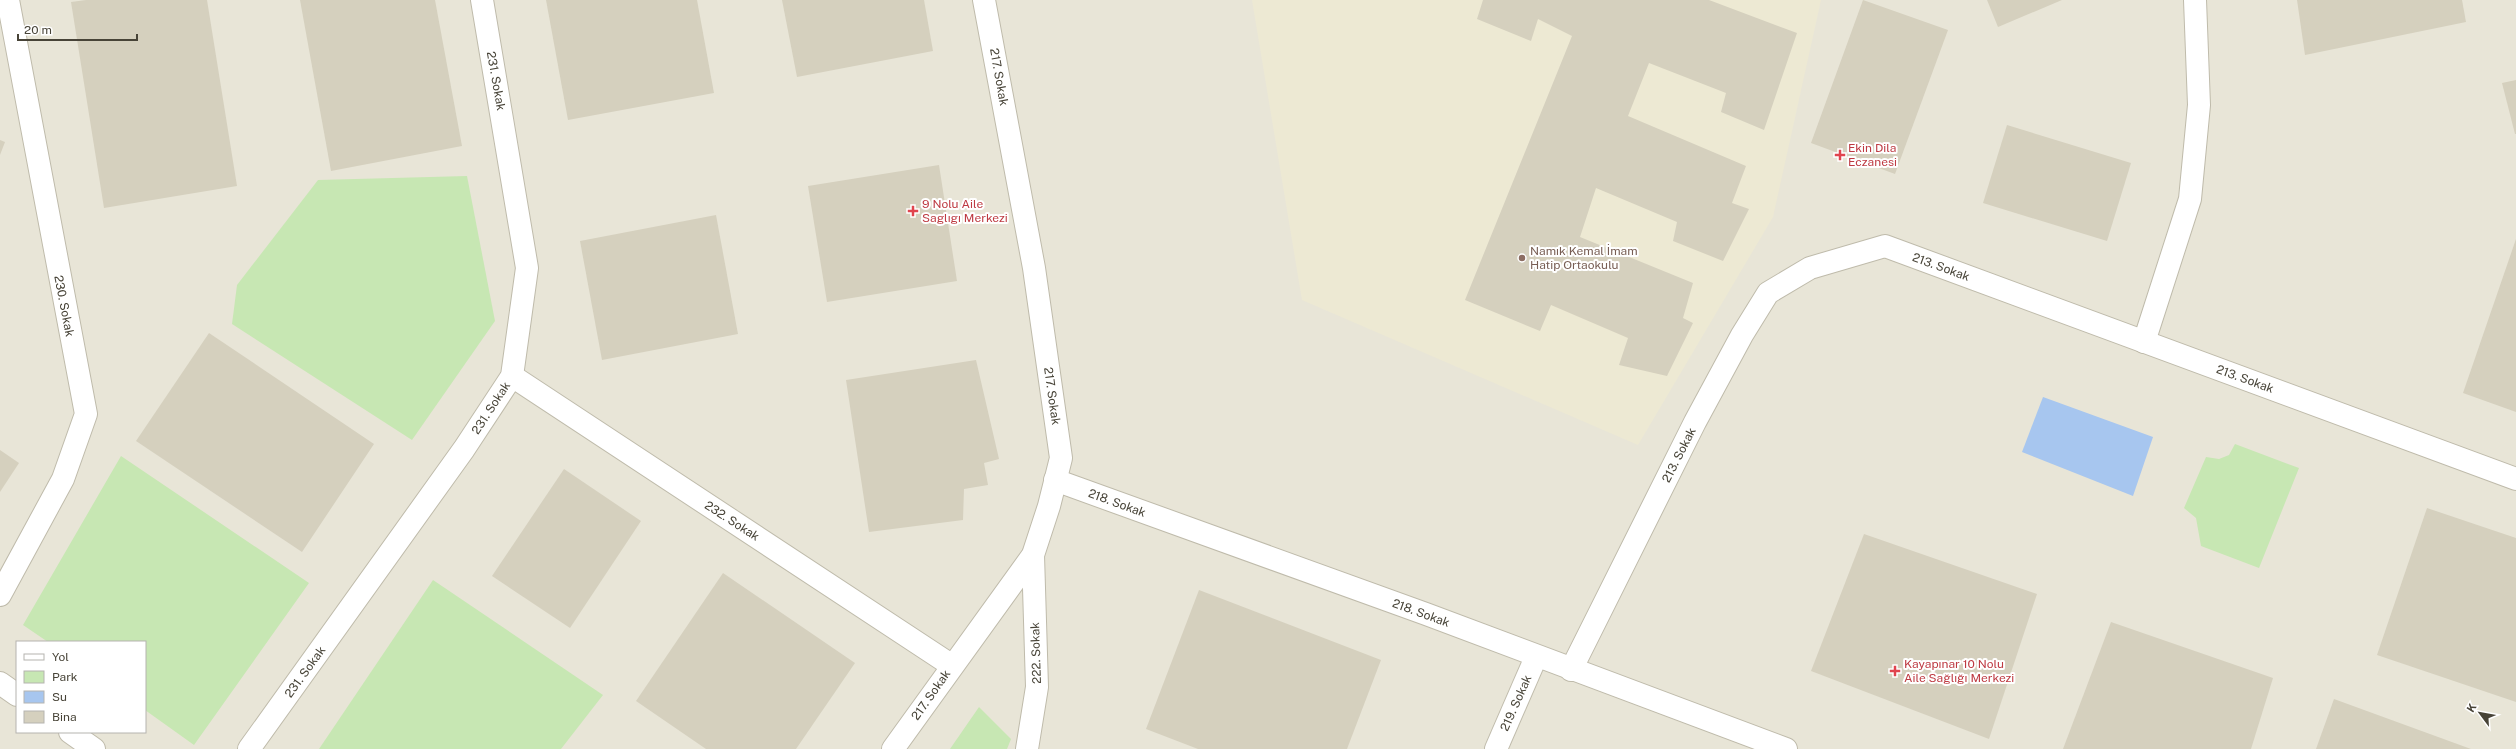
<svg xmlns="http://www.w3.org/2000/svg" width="2516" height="749" font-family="'Public Sans',sans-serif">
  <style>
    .residential { fill: #e8e5d7; fill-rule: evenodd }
    .education { fill: #ede9d3 }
    .green { fill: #c7e7b3 }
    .water { fill: #a7c6ef }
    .building { fill: #d5d0be }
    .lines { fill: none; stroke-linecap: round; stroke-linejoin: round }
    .minor-casing { stroke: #bfbbab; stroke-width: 24 }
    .minor { stroke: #fff; stroke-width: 22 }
    .health-dot { fill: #e0444e; stroke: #fff; stroke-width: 1.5 }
    .education-dot { fill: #8d6e63; stroke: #fff; stroke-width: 1.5 }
    .labels { text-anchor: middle; stroke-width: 4; stroke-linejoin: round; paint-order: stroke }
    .street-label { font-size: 12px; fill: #474337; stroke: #fff }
    .health-label { font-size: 12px; fill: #be3a42; stroke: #fff; text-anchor: start }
    .education-label { font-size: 12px; fill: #785e54; stroke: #fff; text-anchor: start }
  </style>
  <rect width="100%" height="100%" fill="#f4f2e9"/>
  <path class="residential" d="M0 0H2516V749H0ZM17 642H145V732H17Z"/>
  <path class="education" d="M1252 0H1821L1773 217 1638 445 1302 300Z"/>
  <g class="green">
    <path d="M467 176 495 321 412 440 232 324 237 285 318 180Z"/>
    <path d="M2235 444 2299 468 2259 568 2201 546 2196 518 2184 508 2206 457 2219 459 2229 455Z"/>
    <path d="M121 456 309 583 194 745 145 710V642H48L23 625Z"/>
    <path d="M433 580 603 695 561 749H319Z"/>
    <path d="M979 707 1011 739 1007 749H950Z"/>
  </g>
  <path class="water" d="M2043 397 2153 437 2133 496 2022 452Z"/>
  <g class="building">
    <path d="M86 0H207L237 186 104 208 71 2Z"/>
    <path d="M300 0H435L462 146 331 171Z"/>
    <path d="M546 0H697L714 93 568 120Z"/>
    <path d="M782 0H924L933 51 797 77Z"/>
    <path d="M1483 0H1709L1797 33 1764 130 1721 112 1726 93 1649 63 1628 116 1746 166 1732 203 1749 209 1723 261 1673 241 1677 222 1596 188 1580 237 1693 283 1683 318 1693 323 1667 376 1619 365 1628 338 1551 305 1540 331 1465 300 1572 36 1538 19 1531 41 1477 19Z"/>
    <path d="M1863 0 1948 30 1895 174 1811 143Z"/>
    <path d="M1987 0H2062L1998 27Z"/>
    <path d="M2297 0H2462L2466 22 2305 55Z"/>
    <path d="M2516 80V134H2515L2502 83Z"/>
    <path d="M2007 125 2131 163 2107 241 1983 203Z"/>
    <path d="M0 140 5 142 0 155Z"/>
    <path d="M939 165 957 281 827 302 808 186Z"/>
    <path d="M716 215 738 334 602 360 580 241Z"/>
    <path d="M2516 239V412L2463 393Z"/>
    <path d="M209 333 374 444 302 552 136 441Z"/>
    <path d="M976 360 999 459 984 463 988 485 964 489 963 520 869 532 846 380Z"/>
    <path d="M0 450 19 463 0 492Z"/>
    <path d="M564 469 641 521 570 628 492 576Z"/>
    <path d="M2427 508 2516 538V702L2377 655Z"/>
    <path d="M1864 534 2037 594 1989 739 1811 671Z"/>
    <path d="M723 573 855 663 796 749H706L636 701Z"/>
    <path d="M1199 590 1381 660 1347 749H1198L1146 729Z"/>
    <path d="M2111 622 2273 678 2251 749H2063Z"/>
    <path d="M2334 699 2471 749H2316Z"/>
  </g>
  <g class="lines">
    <defs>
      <g id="minor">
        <path d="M2144 342 2190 199 2199 105 2195 0"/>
        <path d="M512 376 951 665"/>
        <path d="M1055 480 1426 614 1786 749"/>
        <path d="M0 595 63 479 86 414 8 0"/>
        <path d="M1571 670 1695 422 1742 335 1768 293 1810 268 1885 246 2516 479"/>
        <path d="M0 683 17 695"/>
        <path d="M70 732 94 749"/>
        <path d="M249 749 464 449 512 376 527 268 482 0"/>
        <path d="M893 749 1033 555 1049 506 1061 458 1034 268 984 0"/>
        <path d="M1027 749 1037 687 1033 555"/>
        <path d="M1496 749 1536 657"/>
      </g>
    </defs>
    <use href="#minor" class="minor-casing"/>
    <use href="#minor" class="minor"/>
  </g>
  <g class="health-dot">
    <path d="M1838 149h4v4h4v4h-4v4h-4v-4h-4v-4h4z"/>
    <path d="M911 205h4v4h4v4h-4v4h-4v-4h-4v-4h4z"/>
    <path d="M1893 665h4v4h4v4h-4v4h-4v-4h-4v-4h4z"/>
  </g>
  <circle class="education-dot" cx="1522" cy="258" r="4"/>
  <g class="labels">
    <g class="street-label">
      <text transform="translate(999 77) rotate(80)" y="4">217. Sokak</text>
      <text transform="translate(496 81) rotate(80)" y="4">231. Sokak</text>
      <text transform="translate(1941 267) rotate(20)" y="4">213. Sokak</text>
      <text transform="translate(64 306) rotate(79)" y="4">230. Sokak</text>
      <text transform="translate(2245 379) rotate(20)" y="4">213. Sokak</text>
      <text transform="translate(1052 396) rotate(82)" y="4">217. Sokak</text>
      <text transform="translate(491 408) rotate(-57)" y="4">231. Sokak</text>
      <text transform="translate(1679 455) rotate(-63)" y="4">213. Sokak</text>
      <text transform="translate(1117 503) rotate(20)" y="4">218. Sokak</text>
      <text transform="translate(732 521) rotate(33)" y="4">232. Sokak</text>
      <text transform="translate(1421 613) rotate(20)" y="4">218. Sokak</text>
      <text transform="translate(1036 653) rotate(-92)" y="4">222. Sokak</text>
      <text transform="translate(305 672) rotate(-54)" y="4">231. Sokak</text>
      <text transform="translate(931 695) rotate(-55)" y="4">217. Sokak</text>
      <text transform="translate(1516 703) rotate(-66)" y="4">219. Sokak</text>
    </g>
    <g class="health-label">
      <text x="1848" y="152">Ekin Dila<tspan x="1848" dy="14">Eczanesi</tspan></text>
      <text x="922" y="208">9 Nolu Aile<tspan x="922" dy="14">Saglıgı Merkezi</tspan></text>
      <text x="1904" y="668">Kayapınar 10 Nolu<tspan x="1904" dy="14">Aile Sağlığı Merkezi</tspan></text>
    </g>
    <g class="education-label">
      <text x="1530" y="255">Namık Kemal İmam<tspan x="1530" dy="14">Hatip Ortaokulu</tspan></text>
    </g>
  </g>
  <rect x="16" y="641" width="130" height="92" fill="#ffffff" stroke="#b5b4af"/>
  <rect x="24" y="654" width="20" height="6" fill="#ffffff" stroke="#b5b4af"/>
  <text x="52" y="661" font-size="12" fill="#474337">Yol</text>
  <rect x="24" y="671" width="20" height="12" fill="#c7e7b3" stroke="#b5b4af"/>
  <text x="52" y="681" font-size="12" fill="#474337">Park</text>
  <rect x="24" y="691" width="20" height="12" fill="#a7c6ef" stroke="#b5b4af"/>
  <text x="52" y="701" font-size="12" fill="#474337">Su</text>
  <rect x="24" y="711" width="20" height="12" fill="#d5d0be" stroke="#b5b4af"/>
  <text x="52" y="721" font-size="12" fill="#474337">Bina</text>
  <g transform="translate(2480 713) rotate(302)" stroke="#ffffff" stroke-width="3" paint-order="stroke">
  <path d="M0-3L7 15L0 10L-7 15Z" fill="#474337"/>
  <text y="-6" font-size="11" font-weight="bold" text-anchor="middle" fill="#474337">K</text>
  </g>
  <path d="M18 34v6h119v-6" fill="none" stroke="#474337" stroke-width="2"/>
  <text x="24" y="34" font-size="12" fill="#474337" stroke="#ffffff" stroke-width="3" paint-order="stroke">20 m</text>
</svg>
